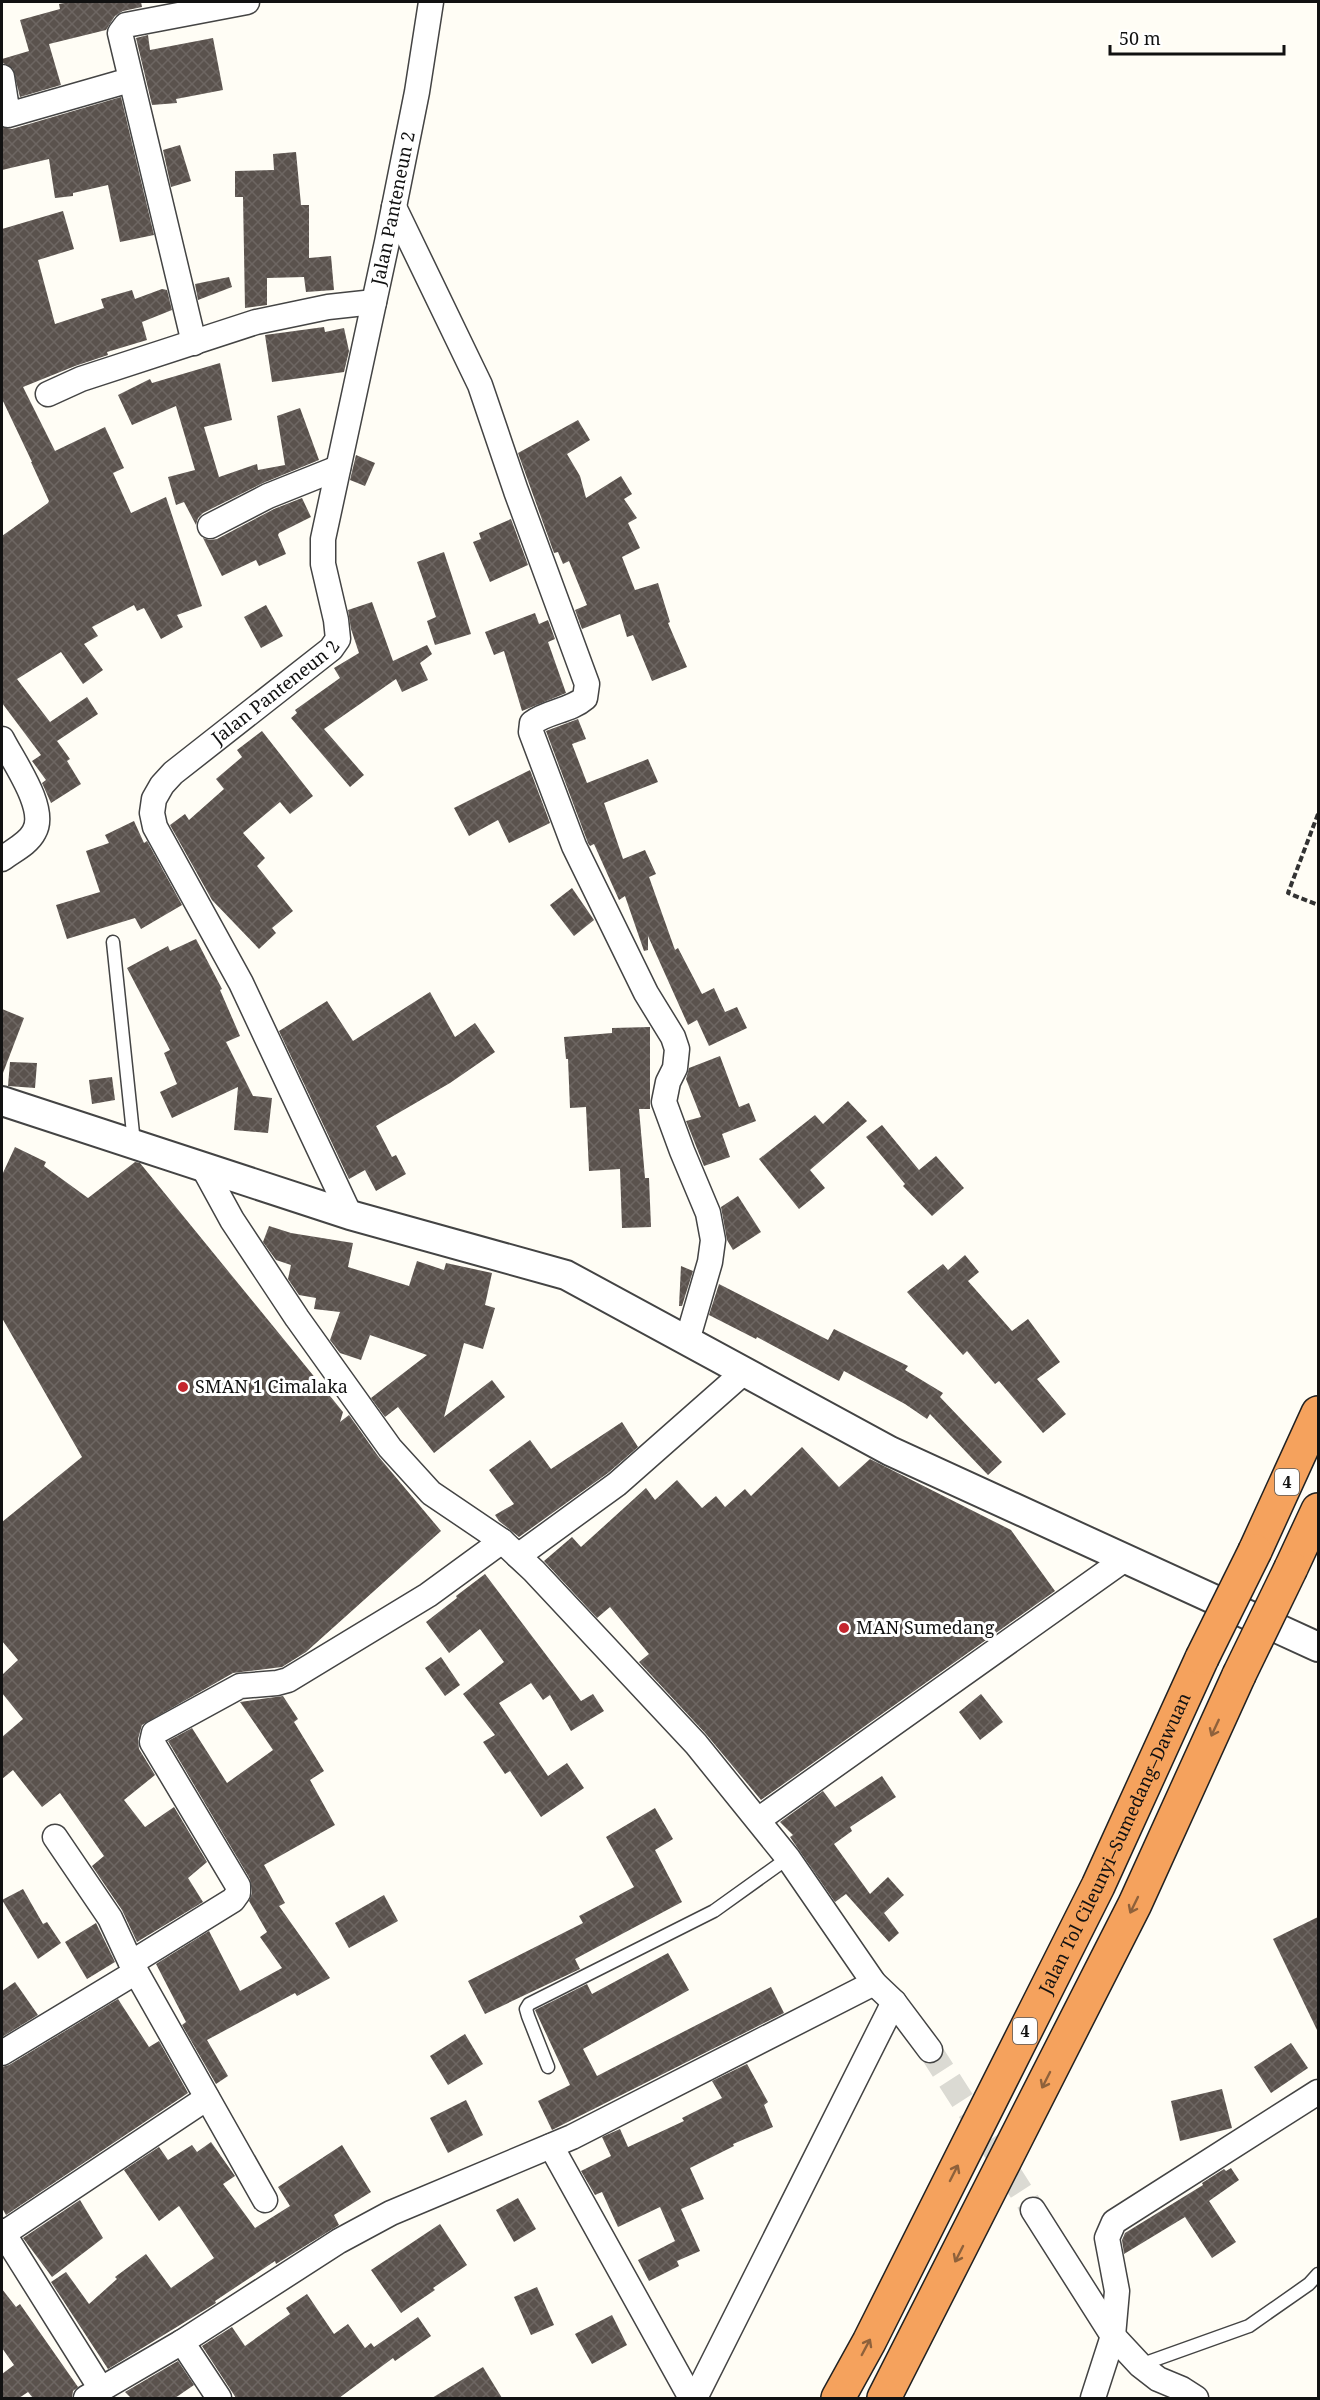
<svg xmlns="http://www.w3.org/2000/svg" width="1320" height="2400" font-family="'Noto Serif',serif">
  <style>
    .building { fill: url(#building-cross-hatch) }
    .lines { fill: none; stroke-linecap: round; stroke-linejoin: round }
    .minor-tunnel { stroke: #dbdad3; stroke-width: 24; stroke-dasharray: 24 12; stroke-linecap: butt }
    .service-casing { stroke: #444; stroke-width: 15 }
    .minor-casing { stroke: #444; stroke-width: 27 }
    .tertiary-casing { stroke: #444; stroke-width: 32 }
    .motorway-casing { stroke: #222; stroke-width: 36 }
    .path { stroke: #333; stroke-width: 4; stroke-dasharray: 6 3; stroke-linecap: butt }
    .service { stroke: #fff; stroke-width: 12 }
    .minor { stroke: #fff; stroke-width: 24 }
    .tertiary { stroke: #fff; stroke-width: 28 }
    .motorway { stroke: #f5a25d; stroke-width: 33 }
    .motorway-bridge-casing { stroke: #222; stroke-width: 36; stroke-linecap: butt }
    .motorway-bridge { stroke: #f5a25d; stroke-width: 33 }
    .oneway { stroke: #8e613b }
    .poi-dot { fill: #c4262e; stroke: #fff; stroke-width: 2 }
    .labels { text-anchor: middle; stroke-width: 6; stroke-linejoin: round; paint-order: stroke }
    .shield { fill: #fff; stroke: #585858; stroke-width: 1.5 }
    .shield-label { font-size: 16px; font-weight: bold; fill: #111 }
    .street-label { font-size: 18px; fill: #111; stroke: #fff }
    .poi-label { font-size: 18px; fill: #111; stroke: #fff; text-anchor: start }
  </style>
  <defs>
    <pattern id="building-cross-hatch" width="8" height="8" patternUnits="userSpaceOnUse" patternTransform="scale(1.5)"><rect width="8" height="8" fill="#5a524d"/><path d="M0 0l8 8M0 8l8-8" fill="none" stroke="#6d6662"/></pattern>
  </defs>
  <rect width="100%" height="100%" fill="#fffdf5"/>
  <g class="building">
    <path d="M69 2H141L142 7 123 11 115 16 106 30 49 44 61 85 20 97 13 69 3 63 2 59 29 51 20 20 60 9 59 4Z"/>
    <path d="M148 35 150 50 213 38 223 90 176 99 177 103 152 105 136 38Z"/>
    <path d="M121 97 154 235 120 242 108 185 73 193V196L55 198 49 159 2 170V127L12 129Z"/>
    <path d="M180 145 191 181 171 187 163 150Z"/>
    <path d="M296 152 301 205H309V258L331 256 334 290 306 292 304 277 267 278V305L245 308 243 197H235V171L274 170 273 154Z"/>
    <path d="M63 211 74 249 38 260 55 324 104 308 101 299 132 290 135 299 162 289 167 290 172 310 142 322 147 340 107 352 108 355 75 366 23 387 55 451 105 427 124 468 113 473 131 513 166 497 202 606 177 615 183 627 161 639 144 608 137 611 134 605 92 627 98 636 84 644 103 670 83 684 61 652 17 679 50 722 87 697 98 714 57 741 70 759 67 761 81 784 51 803 42 783 46 780 32 761 41 755 2 703V536L48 503 49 501 31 462H32L2 399V229Z"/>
    <path d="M229 277 232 287 198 300 195 284Z"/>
    <path d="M324 327 325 332 344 328 349 351 344 372 272 382 265 335Z"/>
    <path d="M220 363 232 420 204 427 219 477 257 464 258 470 285 465 277 416 300 408 319 460 263 483 203 513 198 518 196 525 184 502 176 505 168 477 195 470 176 406 132 425 118 395 150 379 152 383Z"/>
    <path d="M578 420 590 440 567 454 580 476 586 498 621 476 632 494 624 499 637 518 628 523 640 548 622 557 635 590 658 583 670 622 668 623 687 667 652 681 633 635 627 637 620 614 582 629 575 610 587 605 569 561 563 564 558 552 554 553 518 453Z"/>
    <path d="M356 455 375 463 365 486 350 480Z"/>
    <path d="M302 498 311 517 279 533 278 535 286 554 259 566 256 560 222 576 203 538 210 540 217 539 274 509Z"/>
    <path d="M511 519 528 565 490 582 473 542 481 539 479 533Z"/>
    <path d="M444 552 471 634 435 645 427 621 436 617 417 562Z"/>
    <path d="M372 602 393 661 427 645 432 654 420 663 428 680 402 692 396 679 324 729 364 775 350 787 291 718 297 713 295 710 340 678 334 668 359 653 351 629 348 610Z"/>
    <path d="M266 605 283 636 261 648 244 617Z"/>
    <path d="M535 613 539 624 548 620 555 639 548 642 566 693 522 711 504 651 494 655 485 632Z"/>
    <path d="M578 719 586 739 572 744 587 783 648 759 658 782 604 803 623 859 645 850 656 874 649 877 675 950 678 948 702 994 714 988 725 1012 737 1007 747 1028 709 1046 697 1020 688 1025 648 936V950L644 951 625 896 619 900 594 844 590 846 588 843 546 731Z"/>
    <path d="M262 731 313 796 290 814 280 802 243 833 265 858 257 866 293 911 272 928 276 933 259 949 212 900 170 825 185 814 189 820 224 789 216 779 242 757 237 750Z"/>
    <path d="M530 770 550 823 509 843 498 820 469 836 454 808Z"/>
    <path d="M134 821 144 843 147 841 182 905 141 929 135 918 67 939 56 905 100 892 86 851 109 843 105 835Z"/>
    <path d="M572 888 594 920 574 936 550 905Z"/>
    <path d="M196 939 222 989 220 990 240 1036 226 1042 253 1096 272 1098 268 1133 234 1130 238 1087 172 1118 160 1092 177 1084 164 1053 170 1050 127 968 168 946 170 951Z"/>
    <path d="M430 992 455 1037 475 1023 495 1052 450 1083 376 1126 392 1157 396 1155 406 1174 376 1191 365 1170 349 1179 279 1031 327 1001 353 1041Z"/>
    <path d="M2 1009 24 1018 3 1073H2Z"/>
    <path d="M650 1027V1109H639L645 1178H649L651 1227 622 1228 620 1169 589 1171 586 1107 570 1108 568 1059H566L564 1037 612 1033V1028Z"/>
    <path d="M720 1056 739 1107 749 1103 756 1121 722 1134 730 1157 704 1166 686 1121 701 1117 686 1079 689 1068Z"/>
    <path d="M10 1062 37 1063 35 1088 8 1086Z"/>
    <path d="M112 1077 115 1100 92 1104 89 1080Z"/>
    <path d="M848 1101 867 1121 810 1170 825 1188 799 1209 759 1159 815 1115 823 1124Z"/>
    <path d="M882 1125 919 1170 936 1156 964 1188 932 1216 903 1186 905 1184 866 1137Z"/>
    <path d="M15 1147 46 1162 44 1166 88 1198 135 1162 140 1163 343 1412 340 1422 349 1415 378 1456 441 1531 306 1652 282 1667 233 1673 142 1725 138 1739 139 1749 155 1775 124 1800 145 1827 174 1807 207 1862 188 1878 203 1902 137 1942 122 1910 92 1866 104 1856 60 1793 42 1807 13 1770 2 1779V1737L23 1719 2 1693V1675L18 1660 2 1641V1522L82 1457 2 1318V1175Z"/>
    <path d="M738 1196 761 1232 733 1250 727 1240 721 1207Z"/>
    <path d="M269 1226 291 1233 353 1243 348 1267 409 1286 417 1261 444 1270 446 1263 492 1273 485 1305 495 1308 483 1349 464 1343 444 1417 492 1380 505 1397 434 1453 398 1407 385 1417 371 1398 427 1355 370 1335 361 1360 340 1353 330 1340 340 1312 314 1309 316 1298 299 1295 288 1279 291 1265 276 1260 263 1242Z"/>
    <path d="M965 1255 979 1272 968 1281 1012 1331 1028 1319 1060 1362 1037 1379 1066 1414 1043 1433 999 1381 995 1384 967 1351 963 1355 907 1292 943 1264 948 1270Z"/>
    <path d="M681 1266 693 1271 682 1306H679Z"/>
    <path d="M719 1284 828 1340 834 1329 908 1366 905 1370 943 1393 940 1397 1002 1462 988 1475 930 1414 927 1419 905 1404 844 1371 839 1381 757 1337 756 1339 709 1315Z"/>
    <path d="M622 1422 638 1447 608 1473 519 1537 499 1521 495 1515 514 1504 489 1470 530 1440 551 1469Z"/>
    <path d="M802 1447 839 1487 870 1459 1011 1530 1055 1591 761 1800 706 1734 639 1662 649 1654 610 1607 597 1618 544 1561 572 1537 581 1547 646 1488 655 1500 677 1480 702 1508 716 1496 725 1507 745 1489 751 1496Z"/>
    <path d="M485 1574 581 1701 593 1694 604 1711 571 1731 550 1695 543 1700 531 1683 499 1703 548 1776 567 1763 584 1788 541 1817 510 1771 505 1774 483 1742 495 1735 463 1694 504 1662 480 1629 449 1653 426 1622 457 1598 456 1596Z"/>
    <path d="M441 1657 460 1685 445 1696 425 1668Z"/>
    <path d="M981 1694 1003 1722 980 1740 959 1712Z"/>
    <path d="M283 1696 298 1719 294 1722 324 1771 310 1780 335 1825 264 1865 285 1903 279 1906 330 1978 297 1996 295 1993 207 2040 228 2076 216 2084 182 2025 186 2022 156 1964 209 1931 240 1991 282 1968 260 1937 267 1932 249 1901 252 1893 250 1879 168 1741 192 1728 227 1783 273 1750 240 1702Z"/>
    <path d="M882 1776 896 1797 850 1827 852 1831 834 1844 870 1894 888 1877 904 1895 884 1913 899 1933 889 1942 846 1894 835 1902 790 1837 793 1835 780 1822 823 1791 835 1807Z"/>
    <path d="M655 1808 673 1839 655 1850 682 1902 575 1959 580 1969 485 2014 468 1981 583 1923 579 1916 634 1887 606 1837Z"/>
    <path d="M23 1889 43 1924 47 1922 61 1943 38 1959 2 1900Z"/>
    <path d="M384 1895 398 1921 349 1948 335 1923Z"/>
    <path d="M1318 1917V2032L1273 1939Z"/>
    <path d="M96 1923 115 1962 87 1979 65 1942Z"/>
    <path d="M668 1953 689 1990 583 2049 597 2076 771 1987 784 2013 552 2130 538 2101 570 2085 535 2010 587 1984 592 1994Z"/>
    <path d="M15 1982 38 2015 2 2037V1991Z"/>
    <path d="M118 1999 149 2047 159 2041 188 2093 6 2215 2 2208V2067L9 2065Z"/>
    <path d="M465 2034 483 2064 448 2085 430 2056Z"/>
    <path d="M1291 2043 1308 2068 1271 2093 1254 2067Z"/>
    <path d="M747 2064 768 2102 764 2105 773 2127 733 2144 734 2146 690 2168 704 2199 681 2209 700 2251 677 2261 679 2266 649 2281 638 2260 675 2241 660 2207 618 2227 602 2192 595 2195 581 2171 611 2156 602 2137 620 2129 628 2147 684 2121 682 2118 722 2098 712 2081Z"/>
    <path d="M1222 2089 1232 2128 1180 2141 1171 2101Z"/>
    <path d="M466 2100 483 2135 448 2153 430 2118Z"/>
    <path d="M211 2142 235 2176 223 2184 255 2228 290 2206 278 2187 342 2145 371 2192 334 2215 339 2225 276 2264 275 2261 215 2301 216 2303 108 2369 51 2282 66 2272 89 2304 117 2279 115 2277 146 2254 171 2288 214 2258 179 2206 159 2221 124 2170 159 2147 168 2160 192 2145 197 2152Z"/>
    <path d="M1231 2168 1239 2180 1209 2201 1236 2242 1212 2258 1185 2217 1124 2254 1122 2240 1125 2233 1203 2185 1202 2183 1224 2169 1226 2171Z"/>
    <path d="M518 2198 536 2229 514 2242 496 2210Z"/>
    <path d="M80 2200 103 2238 52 2277 23 2238Z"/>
    <path d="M440 2224 467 2265 433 2288 435 2290 401 2313 371 2270Z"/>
    <path d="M537 2287 554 2325 531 2335 514 2297Z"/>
    <path d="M2 2289 16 2307 20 2304 78 2387 73 2391 72 2398H33L28 2392 19 2398H2V2374L14 2365 2 2348Z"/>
    <path d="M307 2294 334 2334 348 2324 365 2348 371 2343 374 2347 418 2317 431 2336 395 2361 393 2358 339 2398H236L202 2346 232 2327 245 2346 290 2314 286 2308Z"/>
    <path d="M612 2315 627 2345 592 2364 575 2334Z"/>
    <path d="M178 2361 194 2385 175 2398H131L125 2392Z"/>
    <path d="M483 2367 502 2398H432Z"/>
  </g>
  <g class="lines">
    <path class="minor-tunnel" d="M930 2050 1033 2210"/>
    <defs>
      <g id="service">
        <path d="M113 942 134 1143"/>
        <path d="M548 2067 528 2016 526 2009 529 2004 714 1911 788 1858"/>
        <path d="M1140 2365 1249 2326 1309 2284 1318 2274"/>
      </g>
      <g id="minor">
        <path d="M2 77 8 115 130 80"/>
        <path d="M394 207 480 385 516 491 587 684 585 698C570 711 548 711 532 723L531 732 574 846 646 993 673 1037 677 1049 675 1068 668 1082 664 1102 682 1151 708 1213 713 1240 710 1262 687 1341"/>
        <path d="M194 343 120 33 126 25 247 2"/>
        <path d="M48 394 81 379 256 322 328 307 374 302"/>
        <path d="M210 526 268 496 338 468"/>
        <path d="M2 739C13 761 48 809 34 832 28 844 12 851 2 859"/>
        <path d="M203 1167 232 1220 297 1318 390 1448 431 1493 502 1541 534 1571 696 1744 788 1858 874 1983 894 2002 930 2050"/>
        <path id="s1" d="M350 1215 241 983 155 827 152 813 154 799 162 785 173 773 331 649 338 639 336 620 323 564V539L387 242 417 92 431 2"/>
        <path d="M518 1556 617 1484 744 1372"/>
        <path d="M758 1820 1125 1559"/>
        <path d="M55 1837 110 1918 131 1963 265 2200"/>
        <path d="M131 1963 233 1900 238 1893V1886L152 1742 154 1733 240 1686 277 1683 288 1680 428 1595 502 1541"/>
        <path d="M2 2053 136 1972"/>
        <path d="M551 2146 691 2398"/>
        <path d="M1033 2210 1113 2336 1140 2365 1158 2379 1182 2389 1196 2398"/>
        <path d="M2 2231 101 2389"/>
        <path d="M3 2234 207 2098"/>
        <path d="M182 2342 219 2398"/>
        <path d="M86 2398 182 2342 339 2241 391 2213 572 2137 874 1983"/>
        <path d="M695 2398 894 2002"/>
        <path d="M1093 2398 1113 2336 1117 2291 1107 2238 1114 2222 1318 2092"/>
      </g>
      <path id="tertiary" d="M2 1101 350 1215 566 1275 890 1451 1318 1647"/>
      <g id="motorway">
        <path d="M1255 1551 1318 1413"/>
        <path d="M1291 1568 1318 1510"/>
        <path id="s2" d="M838 2398 869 2342 1098 1886 1202 1658"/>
        <path d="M884 2398 1135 1904 1239 1675"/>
      </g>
    </defs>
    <use href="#service" class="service-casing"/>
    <use href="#minor" class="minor-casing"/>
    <use href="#tertiary" class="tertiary-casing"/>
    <use href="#motorway" class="motorway-casing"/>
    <path class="path" d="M1318 814 1288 893 1318 905"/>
    <use href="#service" class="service"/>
    <use href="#minor" class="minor"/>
    <use href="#tertiary" class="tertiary"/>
    <use href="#motorway" class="motorway"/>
    <defs>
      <g id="motorway-bridge">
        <path d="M1202 1658 1255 1551"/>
        <path d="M1239 1675 1291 1568"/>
      </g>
    </defs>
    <use href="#motorway-bridge" class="motorway-bridge-casing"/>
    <use href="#motorway-bridge" class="motorway-bridge"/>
  </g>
  <defs><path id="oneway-shaft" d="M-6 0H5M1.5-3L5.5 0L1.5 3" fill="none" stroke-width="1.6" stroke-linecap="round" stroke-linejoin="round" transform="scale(1.5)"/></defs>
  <g class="oneway">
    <use href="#oneway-shaft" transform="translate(1215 1728) rotate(115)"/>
    <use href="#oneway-shaft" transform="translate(1134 1905) rotate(116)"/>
    <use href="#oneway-shaft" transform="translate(1046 2080) rotate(117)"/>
    <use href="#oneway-shaft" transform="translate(954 2173) rotate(-63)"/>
    <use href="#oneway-shaft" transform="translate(959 2254) rotate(117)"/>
    <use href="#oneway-shaft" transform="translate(866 2347) rotate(-62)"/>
  </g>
  <g class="poi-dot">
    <circle cx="183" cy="1387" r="6"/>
    <circle cx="844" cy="1628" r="6"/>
  </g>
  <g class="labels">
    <g class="shield">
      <rect x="1275" y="1469" width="24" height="26" rx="4.5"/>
      <rect x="1013" y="2018" width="24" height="26" rx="4.5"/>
    </g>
    <g class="shield-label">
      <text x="1287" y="1488">4</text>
      <text x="1025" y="2037">4</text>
    </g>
    <g class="street-label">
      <text dy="6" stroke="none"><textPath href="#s1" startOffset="1148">Jalan Panteneun 2</textPath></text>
      <text dy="6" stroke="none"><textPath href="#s1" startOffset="626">Jalan Panteneun 2</textPath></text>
      <text dy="6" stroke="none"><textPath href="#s2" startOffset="620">Jalan Tol Cileunyi–Sumedang–Dawuan</textPath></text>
    </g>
    <g class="poi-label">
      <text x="195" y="1393">SMAN 1 Cimalaka</text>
      <text x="856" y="1634">MAN Sumedang</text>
    </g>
  </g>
  <rect width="1320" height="2400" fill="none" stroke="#111111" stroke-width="6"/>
  <path d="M1110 45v9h174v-9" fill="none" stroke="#111111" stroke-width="3"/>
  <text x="1119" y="45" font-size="18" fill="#111111" stroke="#ffffff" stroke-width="4.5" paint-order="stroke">50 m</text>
</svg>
